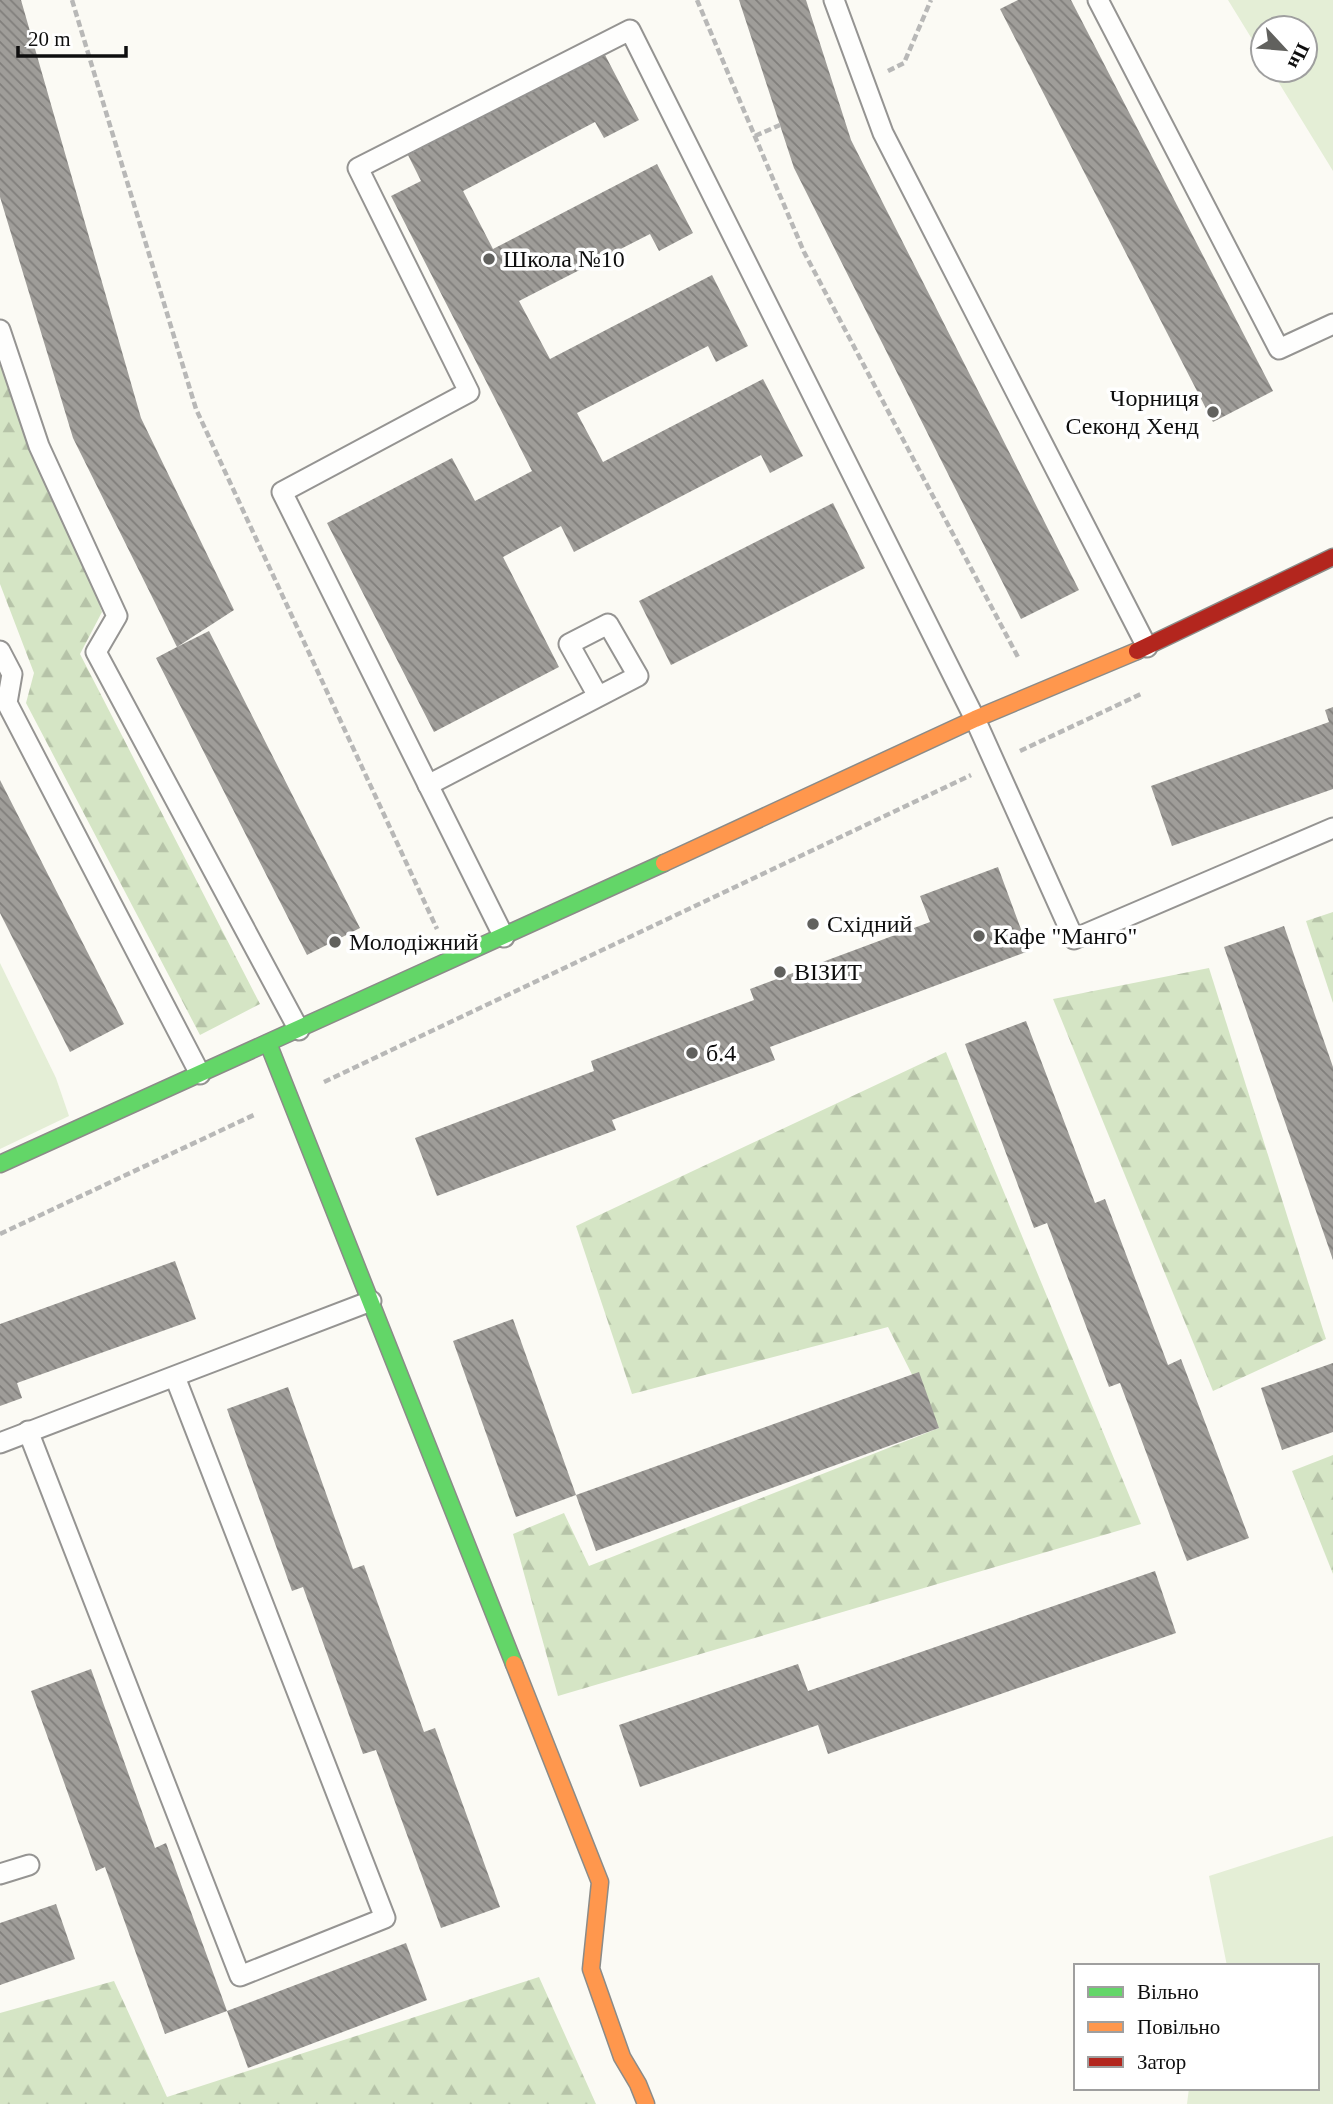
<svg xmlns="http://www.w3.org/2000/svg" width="1333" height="2104" font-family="'Times New Roman',serif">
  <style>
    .grass { fill: #e4eed6 }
    .forest { fill: url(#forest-firs) }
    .building { fill: url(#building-back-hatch) }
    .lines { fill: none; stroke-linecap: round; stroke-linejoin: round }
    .lane-casing { stroke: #959492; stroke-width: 23 }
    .fast-casing { stroke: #8b8b88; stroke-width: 19 }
    .slow-casing { stroke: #8b8b88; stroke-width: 19 }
    .jam-casing { stroke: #8b8b88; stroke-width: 19 }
    .path { stroke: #b8b8b7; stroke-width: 4.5; stroke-dasharray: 7 3.5; stroke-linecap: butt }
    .lane { stroke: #fefefd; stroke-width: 19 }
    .fast { stroke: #63d668; stroke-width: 16 }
    .slow { stroke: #ff974d; stroke-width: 16 }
    .jam { stroke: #b3261e; stroke-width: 16 }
    .poi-dot { fill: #61615e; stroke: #fff; stroke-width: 2.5 }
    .labels { text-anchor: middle; stroke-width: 7; stroke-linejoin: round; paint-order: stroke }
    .poi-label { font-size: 24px; fill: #0e0e0e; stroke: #fff; text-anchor: start }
  </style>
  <defs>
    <pattern id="forest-firs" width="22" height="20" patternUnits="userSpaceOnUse" patternTransform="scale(1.75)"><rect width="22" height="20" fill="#d5e5c5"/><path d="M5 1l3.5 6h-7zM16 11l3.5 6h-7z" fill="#b6c3a8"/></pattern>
    <pattern id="building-back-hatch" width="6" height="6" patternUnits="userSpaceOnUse" patternTransform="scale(1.75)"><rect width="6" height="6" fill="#9f9d99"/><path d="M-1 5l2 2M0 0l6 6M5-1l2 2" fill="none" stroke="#807e7b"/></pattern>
  </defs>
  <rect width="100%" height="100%" fill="#fbfaf4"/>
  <g class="grass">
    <path d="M1228 0H1333V171L1271 70H1305V28H1263V57Z"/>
    <path d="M0 963 56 1078 69 1116 0 1149Z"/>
    <path d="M1333 1836V2104H1187L1189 2088H1317V1966H1227L1209 1876Z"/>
  </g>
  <g class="forest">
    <path d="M0 319 102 612 80 654 260 1004 200 1035 26 703 34 673 0 584Z"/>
    <path d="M1333 912V1003L1306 921Z"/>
    <path d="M1209 968 1326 1339 1213 1391 1053 999Z"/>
    <path d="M946 1052 1141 1524 558 1696 513 1534 564 1513 589 1566 939 1428 888 1327 632 1394 576 1226Z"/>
    <path d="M1333 1455V1574L1292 1471Z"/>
    <path d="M539 1977 596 2104H0V2013L114 1981 167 2097Z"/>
  </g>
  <g class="building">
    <path d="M0 0H21L141 418 234 610 177 647 209 631 360 928 307 955 156 658 177 647 73 438 0 197Z"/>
    <path d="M739 0H806L851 140 1079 590 1021 619 794 168Z"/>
    <path d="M1018 0H1071L1273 391 1213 422 1000 9Z"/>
    <path d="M604 53 639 120 604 138 595 122 463 191 493 249 657 164 693 233 659 251 650 234 519 301 550 359 712 275 748 346 716 362 708 346 577 413 603 462 763 379 803 456 770 473 761 455 574 552 561 526 503 557 559 667 434 732 327 523 452 458 475 501 532 471 391 196 421 181 408 155Z"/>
    <path d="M833 503 865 568 671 665 639 601Z"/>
    <path d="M1333 707V789L1172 846 1151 786 1329 722 1325 710Z"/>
    <path d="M0 780 124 1024 70 1052 0 913Z"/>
    <path d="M998 867 1029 951 770 1047 775 1060 612 1120 616 1130 437 1196 415 1138 594 1071 591 1061 754 1000 750 989 930 922 920 896Z"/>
    <path d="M1284 926 1333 1067V1260L1224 947Z"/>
    <path d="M1026 1021 1095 1203 1105 1199 1168 1365 1181 1359 1249 1538 1187 1561 1120 1383 1109 1387 1047 1223 1034 1228 965 1044Z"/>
    <path d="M175 1261 196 1319 17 1383 22 1398 0 1406V1324Z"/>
    <path d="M513 1319 576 1495 516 1517 453 1341Z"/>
    <path d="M1333 1363V1432L1282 1450 1261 1388Z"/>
    <path d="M919 1372 939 1428 596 1551 576 1495Z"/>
    <path d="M288 1387 353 1569 364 1565 424 1732 435 1728 500 1907 441 1928 376 1750 363 1754 303 1587 292 1591 227 1409Z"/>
    <path d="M1155 1571 1176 1633 828 1754 818 1725 640 1787 619 1725 798 1664 808 1691Z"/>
    <path d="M91 1669 155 1848 166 1843 227 2011 165 2034 105 1867 96 1871 31 1691Z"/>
    <path d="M56 1904 75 1959 0 1985V1923Z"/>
    <path d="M406 1943 427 2000 248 2068 227 2011Z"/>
  </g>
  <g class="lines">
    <defs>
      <g id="lane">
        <path d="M834 0 883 133 1147 647"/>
        <path d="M1098 0 1279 349 1333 324"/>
        <path d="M0 330 39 446 117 616 96 652 299 1030"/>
        <path d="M0 651 12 674 7 703 200 1074"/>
        <path d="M428 785 638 676 608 624 569 644 598 696"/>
        <path d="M504 937 282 492 469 392 358 168 630 30 975 719 1074 939 1333 828"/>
        <path d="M28 1431 240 1976 385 1918 175 1377"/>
        <path d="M0 1443 371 1301"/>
        <path d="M0 1874 29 1865"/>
      </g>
      <g id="fast">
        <path d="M268 1043 514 1664"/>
        <path d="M0 1164 664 863"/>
      </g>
      <g id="slow">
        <path d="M664 863 975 719 1137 651"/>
        <path d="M514 1664 600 1882 591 1969 622 2057 638 2084 646 2104"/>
      </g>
      <path id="jam" d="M1137 651 1333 557"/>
    </defs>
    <use href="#lane" class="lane-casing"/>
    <use href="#fast" class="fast-casing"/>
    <use href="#slow" class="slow-casing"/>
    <use href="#jam" class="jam-casing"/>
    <g class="path">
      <path d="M72 0 196 409 437 929"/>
      <path d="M697 0 804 252 1019 659"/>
      <path d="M888 71 904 63 931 0"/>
      <path d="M755 136 780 125"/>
      <path d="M1020 751 1141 694"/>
      <path d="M324 1082 971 775"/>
      <path d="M0 1234 256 1114"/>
    </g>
    <use href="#lane" class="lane"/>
    <use href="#fast" class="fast"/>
    <use href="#slow" class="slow"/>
    <use href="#jam" class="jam"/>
  </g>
  <g class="poi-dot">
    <circle cx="489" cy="259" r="7"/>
    <circle cx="1213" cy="412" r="7"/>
    <circle cx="813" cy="924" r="7"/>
    <circle cx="979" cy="936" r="7"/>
    <circle cx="335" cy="942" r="7"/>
    <circle cx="780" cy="972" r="7"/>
    <circle cx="692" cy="1053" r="7"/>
  </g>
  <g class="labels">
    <g class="poi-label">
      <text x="503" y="267">Школа №10</text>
      <text x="1199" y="406" text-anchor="end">Чорниця<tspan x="1199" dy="28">Секонд Хенд</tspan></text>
      <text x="827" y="932">Східний</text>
      <text x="993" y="944">Кафе "Манго"</text>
      <text x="349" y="950">Молодіжний</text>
      <text x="794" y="980">ВІЗИТ</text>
      <text x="706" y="1061">б.4</text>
    </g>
  </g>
  <rect x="1074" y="1964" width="245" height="126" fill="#ffffff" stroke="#9f9f9f" stroke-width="2"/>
  <rect x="1088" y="1987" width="35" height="10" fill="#63d668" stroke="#9f9f9f" stroke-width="2"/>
  <text x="1137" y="1999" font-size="21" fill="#0e0e0e">Вільно</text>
  <rect x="1088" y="2022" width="35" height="10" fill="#ff974d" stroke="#9f9f9f" stroke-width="2"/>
  <text x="1137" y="2034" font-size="21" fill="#0e0e0e">Повільно</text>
  <rect x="1088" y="2057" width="35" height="10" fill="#b3261e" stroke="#9f9f9f" stroke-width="2"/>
  <text x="1137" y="2069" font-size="21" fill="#0e0e0e">Затор</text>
  <g transform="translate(1284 49) rotate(116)"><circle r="33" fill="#ffffff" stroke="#9f9f9f" stroke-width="2"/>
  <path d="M0-5L12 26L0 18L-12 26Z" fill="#61615e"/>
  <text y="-10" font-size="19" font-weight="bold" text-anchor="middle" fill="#0e0e0e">Пн</text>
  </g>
  <path d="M18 46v10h108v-10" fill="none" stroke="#0e0e0e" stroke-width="3.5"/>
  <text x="28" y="46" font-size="21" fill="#0e0e0e" stroke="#ffffff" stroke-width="5" paint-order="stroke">20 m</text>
</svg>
